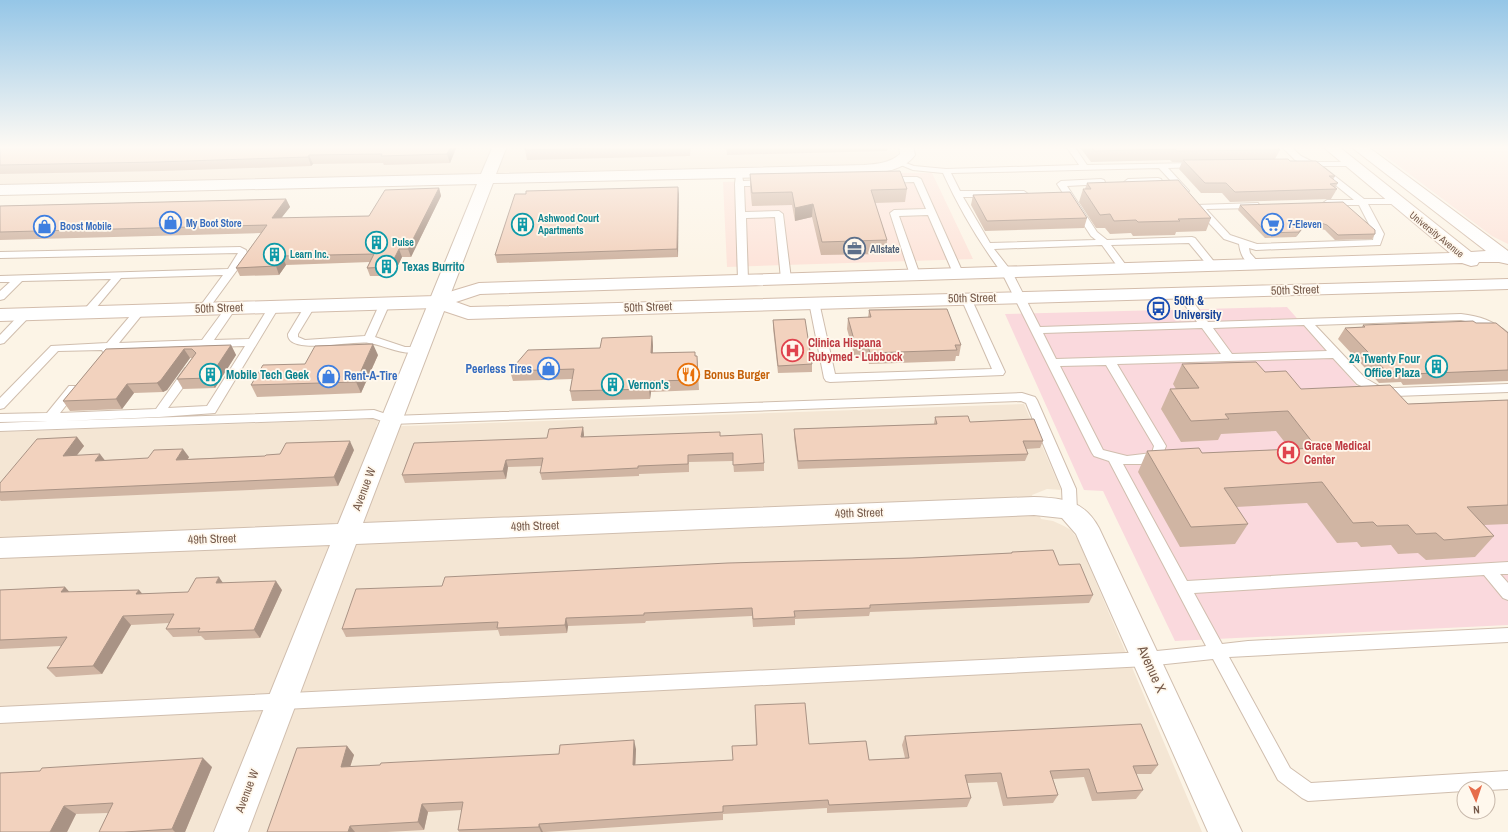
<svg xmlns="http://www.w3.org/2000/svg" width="1508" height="832" font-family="'Archivo Narrow',sans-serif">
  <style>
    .residential { fill: #f4e6d4 }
    .commercial { fill: #fde4da }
    .medical { fill: #fad9dd }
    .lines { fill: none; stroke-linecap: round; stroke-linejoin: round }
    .lane-casing { stroke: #d0beae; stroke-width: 2 }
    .street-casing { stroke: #d0beae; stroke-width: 2 }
    .secondary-casing { stroke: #d3bdac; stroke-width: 2 }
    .lane { fill: #fff; fill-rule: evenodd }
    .street { fill: #fff; fill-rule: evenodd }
    .secondary { fill: #fff; fill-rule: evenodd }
    .wall { fill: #d0b5a3 }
    .shaded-wall { fill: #a99385 }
    .building { fill: #f2d2be; stroke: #a99385 }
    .labels { text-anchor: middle; stroke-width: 3.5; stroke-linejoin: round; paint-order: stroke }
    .far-culture-label { font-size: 10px; font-weight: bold; fill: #0d838f; stroke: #fff8ed; text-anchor: start }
    .far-shop-label { font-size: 10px; font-weight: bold; fill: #366cbe; stroke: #fff8ed; text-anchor: start }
    .far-street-label { font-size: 10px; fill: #765a4a; stroke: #fff8ed }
    .far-service-label { font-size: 10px; font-weight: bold; fill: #4e5e75; stroke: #fff8ed; text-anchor: start }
    .culture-label { font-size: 12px; font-weight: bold; fill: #0d838f; stroke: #fff8ed; text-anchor: start }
    .street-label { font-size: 12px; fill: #765a4a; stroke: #fff8ed }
    .transit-label { font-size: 12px; font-weight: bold; fill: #164399; stroke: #fff8ed; text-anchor: start }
    .health-label { font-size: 12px; font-weight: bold; fill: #be3a42; stroke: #fff8ed; text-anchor: start }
    .shop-label { font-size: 12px; font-weight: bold; fill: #366cbe; stroke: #fff8ed; text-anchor: end }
    .food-label { font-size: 12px; font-weight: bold; fill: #c56008; stroke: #fff8ed; text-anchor: start }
    .near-street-label { font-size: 14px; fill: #765a4a; stroke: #fff8ed }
  </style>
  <rect width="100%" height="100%" fill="#fcf4e6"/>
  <g class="residential">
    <path d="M0 146H899L900 150 897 155 891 160 872 164 0 185Z"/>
    <path d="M1024 404 1061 490 1047 489 1032 495 1041 519 1053 521 1064 526 1071 530 1078 540 1202 832H0V432L379 419 376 427Z"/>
  </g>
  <g class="commercial">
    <path d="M1372 146H1508V244L1492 236Z"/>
    <path d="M901 173H932L973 259 727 267 723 182 882 177Z"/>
  </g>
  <path class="medical" d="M1287 307 1365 395 1403 415 1508 412V625L1175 641 1103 491 1084 490 1005 314Z"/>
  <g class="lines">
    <defs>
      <g id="lane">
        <path d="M1066 146H1074L1087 165 1196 163 1200 165 1196 167 1168 168 1189 191 1185 194 1182 193 1159 168 951 173 960 191H1024L1028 194 1024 197H963L990 243 1096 240 1091 236 1057 184 1061 181 1101 179 1104 180 1105 182 1104 184 1067 186 1097 232 1107 240 1192 237 1195 238 1216 264 1211 267 1208 266 1189 243 1111 245 1128 268 1123 271 1120 270 1102 245 994 249 1012 272 1040 327 1197 322 1176 293 1181 290 1185 291 1208 322 1461 314C1480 316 1493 321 1508 333V341L1504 340 1483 325 1461 320 1315 325 1365 378 1379 386 1395 388 1508 384V392L1395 396 1376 393 1357 384 1333 358 1117 364 1166 446 1161 459 1141 464H1123L1187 581 1508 562V574H1500L1508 583V600L1503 598 1484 575 1194 593 1222 644 1248 641 1508 628V642L1229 657 1290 768 1311 783 1508 771V789L1488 790V788H1464V791L1308 801 1302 798 1278 780 1213 659 1147 666 0 723V707L1147 652 1206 646 1109 461 1094 456 1092 453 1002 273C979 242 959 208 943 173L913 170 896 163 900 161 914 166 946 169 1079 165ZM1304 325 1327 351 1232 354 1213 328ZM1202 328 1221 354 1056 359 1043 333ZM1106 365 1154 446 1152 453 1127 456 1103 450 1060 366Z"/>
        <path d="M1281 146H1290L1301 156 1313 162H1354V166H1322L1364 199H1399L1400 201 1396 204H1368L1384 234 1380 245 1256 250 1249 248 1250 253 1259 263 1254 266C1244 263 1240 253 1239 244L1224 239 1196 209 1195 207 1196 205 1258 203 1259 205 1255 208 1206 209 1230 235 1257 244 1373 240 1374 234 1359 205H1324L1323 203 1327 200H1354L1318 171 1295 160Z"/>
        <path d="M736 175H742L743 181 766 180 770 183 766 186H744L745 212 779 211 783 214 791 279 789 281 786 282 781 279 775 217 746 218 748 280 743 283 738 280 735 184Z"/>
        <path d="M917 177 921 179 963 273 961 275H955L953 273 928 215 899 216 920 275 915 278 910 275 890 213 894 210 926 209 914 182 887 183 883 180 887 177Z"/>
        <path d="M1158 178 1161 179 1162 181 1161 183 1128 185 1124 182 1128 179Z"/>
        <path d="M240 247 246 250 248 255 207 311 203 312 198 309 223 275 121 278 91 314 87 315 82 312 111 279 22 281 4 299 0 300V291L10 282H0V276L228 269 238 253 0 258V252Z"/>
        <path d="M966 295 971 298 1005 372 1003 375 830 382 826 381 824 378 809 302 814 299 819 302 835 374 992 369 961 298Z"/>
        <path d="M385 300 390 303 375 337 405 347H423L424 349 423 351C403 357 388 346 369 343 354 340 287 356 288 334L306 304 310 303 315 306 298 334V337L305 340 365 336 380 303Z"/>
        <path d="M274 304 279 307 215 413 159 417 62 421 374 410 392 416 1022 393 1035 397 1037 400 1076 489 1077 511 1075 515 1070 516 1065 515 1063 511 1062 489 1026 403 1021 401 391 424 373 418 0 431V423L48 421 0 422V414L47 413 69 386H77L79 389 60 413 156 409 185 368H193L195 371 168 408 207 406 245 346 113 350 107 353 103 352 102 350 58 351 4 408 0 409V398L51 346 107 343 136 309H144L145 311 119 343 202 340 227 306 231 305 236 308 214 340 249 339 270 305Z"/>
        <path d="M26 311 31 314 30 316 4 343 0 344V335L22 312Z"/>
      </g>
      <path id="street" d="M493 146H507L496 174 864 165C877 164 890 163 900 154L899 146H913L915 155C904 171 881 172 864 175L493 183 363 523 1034 497C1063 498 1084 500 1099 528L1242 832H1208L1076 534 1062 518 1034 515 356 544 248 832H214L330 545 0 558V538L338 524 477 184 0 195V185L481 174Z"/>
      <path id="secondary" d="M1322 146H1338L1471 252 1486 251 1350 146H1367L1508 251V264L1499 262H1479L1477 265 1471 266 1462 263 480 294 456 302 470 307 1508 279V289L468 319 435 308 0 321V309L436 296 479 283 1450 253Z"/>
    </defs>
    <use href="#lane" class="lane-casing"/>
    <use href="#street" class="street-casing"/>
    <use href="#secondary" class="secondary-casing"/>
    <use href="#lane" class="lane"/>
    <use href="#street" class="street"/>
    <use href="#secondary" class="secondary"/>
  </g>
  <g class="wall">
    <path d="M0 146H457L450 163 384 165 383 163 313 164 311 166 162 171 0 174Z"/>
    <path d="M526 146H691L690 156 527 160 525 150Z"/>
    <path d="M726 146H888L887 151 727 155Z"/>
    <path d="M1079 146H1276L1280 150 1275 159 1290 161 1335 176 1333 180 1338 183 1335 188 1337 189 1331 199 1230 202 1222 193H1201L1179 169 1182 162H1172L1170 160 1091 162Z"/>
    <path d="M750 174 907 189 905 202 875 203 887 240 886 254 821 255 812 217 795 221 792 205 752 206 750 187Z"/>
    <path d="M1087 183 1211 218 1206 231 1176 232 1175 235 1133 236 1131 233 1110 234 1105 228H1096L1079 202 1083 189H1085Z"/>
    <path d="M678 187V257L497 263 495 255 526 194Z"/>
    <path d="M439 188 441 196 411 257H402L393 276H370L367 268 370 262 286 265 279 275 240 276 236 268 261 233 0 240V206L286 199 290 207 281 218 369 216Z"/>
    <path d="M973 195 1087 218 1084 228 985 231 971 205Z"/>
    <path d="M1240 205 1375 234 1372 239 1335 240 1325 230 1318 228H1303L1296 237 1265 238 1238 210Z"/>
    <path d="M869 310 961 345 959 356H956L955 361 869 364 867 357 855 358 847 329 848 318H868Z"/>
    <path d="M773 320 812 364V372L778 373 773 328Z"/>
    <path d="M1476 323 1508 333V381L1403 385 1401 382 1379 383 1338 339 1345 328 1362 327 1363 325Z"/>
    <path d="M652 336 653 346V353L697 356 699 390 651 392 650 399 572 401 570 391 572 379 513 381 510 371Z"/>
    <path d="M231 345 236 355 215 388 183 389 177 379 192 358H190L167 390 163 392 134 393 122 409 70 411 63 401 106 349Z"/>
    <path d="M378 355 361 393 257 397 251 385 305 364Z"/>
    <path d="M1182 364 1265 372 1301 389 1408 404 1508 400V524L1484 525 1494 536 1475 557 1426 560 1418 553 1398 554 1391 545 1361 547 1357 542 1337 543 1307 503 1236 507 1248 524 1235 544 1180 547 1138 472 1147 451 1202 453 1290 449 1276 431 1221 434 1218 440 1181 442 1161 409 1170 389H1176L1173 384Z"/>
    <path d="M935 417 970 422 1043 441 1040 448 1026 449 1028 454 1025 461 798 469 794 437V429L934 424Z"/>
    <path d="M583 427 584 437 720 436 764 463V471L734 472 733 461 689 462V472L639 474V476L542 480 540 473 542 466 508 467 506 479 405 483 402 475 547 438Z"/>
    <path d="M77 437 84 446 77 455 104 460 189 457 188 459 265 456 280 454 354 450 338 486 1 501 0 500V483Z"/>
    <path d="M1012 552 1059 565 1093 595 1089 603 870 612 869 616 795 619V625L753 627 752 616 646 621 645 623 568 626 567 633 500 636 498 630 346 637 342 629 442 586 912 558 1011 553Z"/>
    <path d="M223 583 282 590 260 638 205 640 201 636 173 637 166 629 169 623 131 625 102 674 56 677 47 668 61 646 0 649V590L65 587 69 592 139 590 142 594 188 592Z"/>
    <path d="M755 705 809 744 869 760 905 758 902 745 905 736 1158 765 1151 774H1136L1143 790 1136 799 1092 801 1084 777 1053 779 1058 795 1053 803 1003 806 997 782 967 783 971 798 967 807 827 813V808L723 814V820L545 832H459L458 830 462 810 428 812 424 830 387 832H267L347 746 354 755 350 767 636 749 635 765 733 760 756 745Z"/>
    <path d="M212 767 185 832H99L108 813 76 814 67 832H0V773Z"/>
  </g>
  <g class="shaded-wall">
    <path d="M451 146H457L450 163 447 154Z"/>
    <path d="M309 155 313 164 311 166 308 157Z"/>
    <path d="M678 187 679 194 678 257 677 249Z"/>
    <path d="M439 188 441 196 411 257 408 249Z"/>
    <path d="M286 199 290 207 275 226 272 218Z"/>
    <path d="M813 204 812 217 795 221V208Z"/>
    <path d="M1306 223 1303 228 1296 237 1299 232Z"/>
    <path d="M399 249 402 257 393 276 390 267Z"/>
    <path d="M282 256 286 265 279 275 276 266Z"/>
    <path d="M652 336 653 346 652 363 651 353Z"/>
    <path d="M373 344 378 355 361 393 356 382Z"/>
    <path d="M231 345 236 355 215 388 209 378Z"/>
    <path d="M184 349 190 358 167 390 163 392 157 383Z"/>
    <path d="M650 381 651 392 650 399 649 389Z"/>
    <path d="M127 384 134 393 122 409 116 399Z"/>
    <path d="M583 427 584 435 583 444 581 437Z"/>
    <path d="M77 437 84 446 70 464 63 456Z"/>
    <path d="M350 441 354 450 338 486 334 477Z"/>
    <path d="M183 449 189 457 182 468 176 460Z"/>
    <path d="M100 454 107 463 95 461Z"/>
    <path d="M506 460 508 467 506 479 503 471Z"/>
    <path d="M219 577 225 586 216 583Z"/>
    <path d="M276 581 282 590 260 638 254 630Z"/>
    <path d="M65 587 73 596 61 592Z"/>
    <path d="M139 590 146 598 136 594Z"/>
    <path d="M123 616 131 625 102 674 93 666Z"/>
    <path d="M566 618 568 626 567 633 565 625Z"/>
    <path d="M634 740 636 749 635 774 633 765Z"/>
    <path d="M347 746 354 755 347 776 341 767Z"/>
    <path d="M203 758 212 767 185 832H175L172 829Z"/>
    <path d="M422 804 428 812 424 830 418 822Z"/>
    <path d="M64 806 76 814 67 832H50Z"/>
    <path d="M539 824 543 832H541L539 827Z"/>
    <path d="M350 826 355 832H348Z"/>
  </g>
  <g class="building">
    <path d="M0 146H451L447 154 381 156 382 154 309 155 308 157 157 162 0 165Z"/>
    <path d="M526 146H669L525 150Z"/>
    <path d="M1091 146H1276L1280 150 1177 151 1175 149 1094 151Z"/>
    <path d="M1288 159 1290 161H1316L1335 176H1329L1338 183 1330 184 1337 189 1235 192 1226 183H1205L1183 160Z"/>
    <path d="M900 171 907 189 871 190 887 240 822 242 813 204 795 208 792 192 752 193 750 174Z"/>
    <path d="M1178 180 1211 218 1178 219 1180 221 1138 222 1136 220 1114 221 1110 214 1100 215 1083 189H1091L1087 183Z"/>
    <path d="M678 187 677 249 495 255 515 194H526V191Z"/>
    <path d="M439 188 408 249H399L390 267 367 268 374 254 282 256 276 266 236 268 267 225 0 232V206L286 199 272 218 369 216 385 190Z"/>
    <path d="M1070 192 1087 218 987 221 973 195Z"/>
    <path d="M1343 202 1375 230V234L1338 235 1327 225 1321 223H1306L1299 232 1267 233 1240 205Z"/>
    <path d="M947 309 961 345H955L957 350 870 353 868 346 856 347 848 318 871 317 869 310Z"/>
    <path d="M805 319 812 364 778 366 773 320Z"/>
    <path d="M1473 321 1476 323H1496L1508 333V370L1411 374 1408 371 1387 372 1345 328 1365 327 1363 325Z"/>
    <path d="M652 336 651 353 695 352V356H697L698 380 650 381 649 389 570 391 574 369 510 371 528 350 600 348 602 338Z"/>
    <path d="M373 344 356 382 251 385 263 365 305 364 315 346Z"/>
    <path d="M231 345 209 378 177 379 196 353 192 349H184L161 380 157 383 127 384 116 399 63 401 106 349Z"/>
    <path d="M1256 362 1265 372 1286 371 1301 389 1390 385 1408 404 1508 400V505L1467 507 1494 536 1444 540 1436 533 1416 534 1408 525 1377 526 1373 522 1353 523 1322 482 1224 488 1248 524 1191 527 1147 451 1199 448 1202 453 1317 448 1288 411 1225 414 1229 419 1191 421 1170 389 1199 388 1182 364Z"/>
    <path d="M968 416 970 422 1034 419 1043 441H1023L1028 454 798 461 794 429 937 424 935 417Z"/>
    <path d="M583 427 581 437 720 432V436L762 434 764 463 733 465V453L688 455V464L638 466V468L540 473 543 458 506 460 503 471 402 475 414 443 547 438 549 429Z"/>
    <path d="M77 437 63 456 100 454 95 461 148 458 154 450 183 449 176 460 265 456 266 455 280 454 286 443 350 441 334 477 0 492V483L37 439Z"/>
    <path d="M1053 550 1059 565 1080 564 1093 595 870 605V608L794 611 795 617 753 619 752 608 644 613V615L566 618 565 625 497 628 498 622 342 629 356 589 442 586 445 577 728 563 912 558 1012 553V552Z"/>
    <path d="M219 577 216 583 276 581 254 630 198 632 200 628 166 629 174 614 123 616 93 666 47 668 67 637 0 640V590L65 587 61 592 139 590 136 594 188 592 196 578Z"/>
    <path d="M805 703 809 744 866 741 869 760 909 758 905 736 1141 724 1158 765 1133 766 1143 790 1097 793 1089 769 1050 771 1058 795 1007 798 1001 773 965 775 971 798 829 805 828 800 723 806V812L539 824V827L458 830 463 802 422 804 418 822 350 826 348 832H267L297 748 347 746 341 767 380 765 381 763 559 754 560 745 634 740 633 765 733 760 732 746 757 745 755 705Z"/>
    <path d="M203 758 172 829 124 832H99L113 803 64 806 50 832H0V773L40 771 42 768Z"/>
  </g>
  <linearGradient id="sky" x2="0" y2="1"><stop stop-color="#95c6e7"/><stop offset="0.56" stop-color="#fefaf4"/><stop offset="1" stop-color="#fefaf4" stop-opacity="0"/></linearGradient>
  <rect width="1508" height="263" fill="url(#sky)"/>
  <defs>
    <symbol id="shop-ring" viewBox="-11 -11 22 22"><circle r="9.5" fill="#fff8ed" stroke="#3f7fe0" stroke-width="1.5"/><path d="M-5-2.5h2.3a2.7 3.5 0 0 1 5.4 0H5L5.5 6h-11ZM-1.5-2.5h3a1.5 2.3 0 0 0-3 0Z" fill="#3f7fe0"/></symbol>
    <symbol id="building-ring" viewBox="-11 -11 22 22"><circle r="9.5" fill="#fff8ed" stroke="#0f9aa8" stroke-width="1.5"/><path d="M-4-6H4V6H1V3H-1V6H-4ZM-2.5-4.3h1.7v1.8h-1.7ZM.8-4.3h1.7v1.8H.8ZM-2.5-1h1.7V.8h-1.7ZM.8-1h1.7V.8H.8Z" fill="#0f9aa8"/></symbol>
    <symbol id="supermarket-ring" viewBox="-11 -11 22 22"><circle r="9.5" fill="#fff8ed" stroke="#3f7fe0" stroke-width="1.5"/><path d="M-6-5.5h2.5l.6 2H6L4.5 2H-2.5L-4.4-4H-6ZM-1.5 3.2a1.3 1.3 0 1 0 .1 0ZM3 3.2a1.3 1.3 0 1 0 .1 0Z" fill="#3f7fe0"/></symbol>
    <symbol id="office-ring" viewBox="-11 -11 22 22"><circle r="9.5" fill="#fff8ed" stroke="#5c6f8a" stroke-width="1.5"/><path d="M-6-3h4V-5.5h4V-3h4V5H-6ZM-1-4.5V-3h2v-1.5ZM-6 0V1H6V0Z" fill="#5c6f8a"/></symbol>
    <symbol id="bus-ring" viewBox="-11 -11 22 22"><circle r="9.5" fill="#fff8ed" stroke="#1a4fb4" stroke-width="1.5"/><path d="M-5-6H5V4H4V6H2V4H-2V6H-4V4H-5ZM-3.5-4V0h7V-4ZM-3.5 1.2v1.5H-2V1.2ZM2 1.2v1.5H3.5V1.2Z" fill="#1a4fb4"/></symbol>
    <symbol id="hospital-ring" viewBox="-11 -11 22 22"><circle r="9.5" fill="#fff8ed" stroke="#e0444e" stroke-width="1.5"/><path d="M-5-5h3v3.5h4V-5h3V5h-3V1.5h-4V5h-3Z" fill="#e0444e"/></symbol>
    <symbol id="restaurant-ring" viewBox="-11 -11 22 22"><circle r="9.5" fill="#fff8ed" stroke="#e8710a" stroke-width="1.5"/><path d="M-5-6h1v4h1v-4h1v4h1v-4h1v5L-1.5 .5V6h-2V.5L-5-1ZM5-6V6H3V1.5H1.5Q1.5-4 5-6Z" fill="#e8710a"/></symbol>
  </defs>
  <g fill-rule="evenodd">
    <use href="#shop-ring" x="158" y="210" width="25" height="25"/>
    <use href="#building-ring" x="510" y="212" width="25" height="25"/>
    <use href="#supermarket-ring" x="1260" y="212" width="25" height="25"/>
    <use href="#shop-ring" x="32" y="214" width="25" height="25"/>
    <use href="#building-ring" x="364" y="230" width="25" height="25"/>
    <use href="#office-ring" x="842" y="236" width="25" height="25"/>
    <use href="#building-ring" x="262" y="242" width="25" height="25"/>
    <use href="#building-ring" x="374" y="254" width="25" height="25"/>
    <use href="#bus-ring" x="1146" y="296" width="25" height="25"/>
    <use href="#hospital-ring" x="780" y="338" width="25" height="25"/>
    <use href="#building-ring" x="1424" y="354" width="25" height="25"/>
    <use href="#shop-ring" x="536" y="356" width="25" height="25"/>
    <use href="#building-ring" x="198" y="362" width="25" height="25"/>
    <use href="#restaurant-ring" x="676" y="362" width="25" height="25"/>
    <use href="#shop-ring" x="316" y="364" width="25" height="25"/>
    <use href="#building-ring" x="600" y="372" width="25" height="25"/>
    <use href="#hospital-ring" x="1276" y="440" width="25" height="25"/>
  </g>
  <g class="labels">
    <g class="far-culture-label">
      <text x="538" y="222">Ashwood Court<tspan x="538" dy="12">Apartments</tspan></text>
      <text x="392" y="246">Pulse</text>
      <text x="290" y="258">Learn Inc.</text>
    </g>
    <g class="far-shop-label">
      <text x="186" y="227">My Boot Store</text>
      <text x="1288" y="228">7-Eleven</text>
      <text x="60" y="230">Boost Mobile</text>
    </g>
    <g class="far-street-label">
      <text transform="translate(1437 234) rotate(39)" y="4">University Avenue</text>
    </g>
    <g class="far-service-label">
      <text x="870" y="253">Allstate</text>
    </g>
    <g class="culture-label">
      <text x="402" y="271">Texas Burrito</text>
      <text x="1420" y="363" text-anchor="end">24 Twenty Four<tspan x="1420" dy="14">Office Plaza</tspan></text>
      <text x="226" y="379">Mobile Tech Geek</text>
      <text x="628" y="389">Vernon's</text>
    </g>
    <g class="street-label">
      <text transform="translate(1295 290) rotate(-2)" y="4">50th Street</text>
      <text transform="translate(972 298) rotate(-1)" y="4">50th Street</text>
      <text transform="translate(648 307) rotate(-2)" y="4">50th Street</text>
      <text transform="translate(219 308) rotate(-2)" y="4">50th Street</text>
      <text transform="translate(364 489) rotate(-69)" y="4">Avenue W</text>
      <text transform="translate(859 513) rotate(-2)" y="4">49th Street</text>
      <text transform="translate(535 526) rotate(-2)" y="4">49th Street</text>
      <text transform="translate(212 539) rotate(-2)" y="4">49th Street</text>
      <text transform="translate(247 791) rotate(-69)" y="4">Avenue W</text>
    </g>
    <g class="transit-label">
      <text x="1174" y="305">50th &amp;<tspan x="1174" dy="14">University</tspan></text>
    </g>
    <g class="health-label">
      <text x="808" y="347">Clinica Hispana<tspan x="808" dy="14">Rubymed - Lubbock</tspan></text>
      <text x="1304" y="450">Grace Medical<tspan x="1304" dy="14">Center</tspan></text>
    </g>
    <g class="shop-label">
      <text x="532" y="373">Peerless Tires</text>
      <text x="344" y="380" text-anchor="start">Rent-A-Tire</text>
    </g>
    <g class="food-label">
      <text x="704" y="379">Bonus Burger</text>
    </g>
    <g class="near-street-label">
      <text transform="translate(1152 669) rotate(66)" y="5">Avenue X</text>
    </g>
  </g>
  <g transform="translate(1476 800) rotate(177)"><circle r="19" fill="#fff8ed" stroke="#c8b9ac"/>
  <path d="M0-3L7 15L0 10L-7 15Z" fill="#e66d4b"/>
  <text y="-6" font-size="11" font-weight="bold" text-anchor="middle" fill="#765a4a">N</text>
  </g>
</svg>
